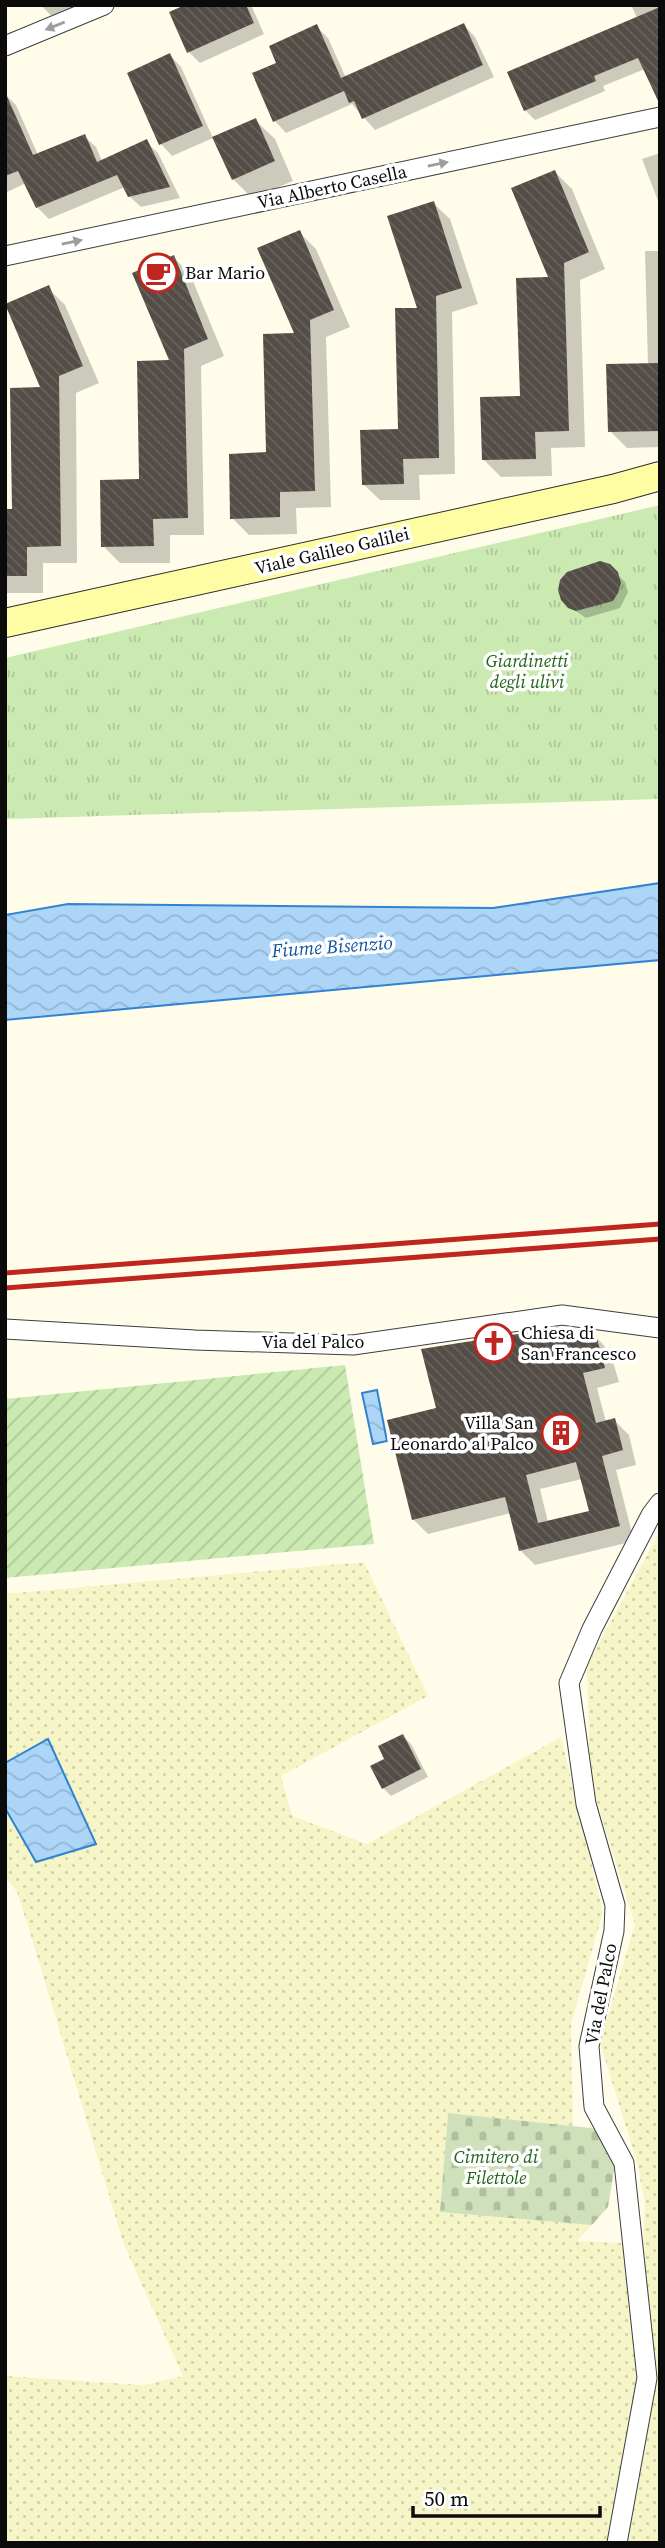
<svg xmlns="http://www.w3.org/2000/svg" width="665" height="2548" font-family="'Source Serif 4',serif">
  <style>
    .farmland { fill: url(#farmland-dots) }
    .cemetery { fill: url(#cemetery-stones) }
    .park { fill: url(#park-tufts) }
    .garden { fill: url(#garden-furrows) }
    .water { fill: url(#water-waves); stroke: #3083d1; stroke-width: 2 }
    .shadow { fill: #0003; fill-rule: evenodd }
    .building { fill: url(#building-back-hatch); fill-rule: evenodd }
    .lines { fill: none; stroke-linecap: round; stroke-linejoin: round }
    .minor-casing { stroke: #3e3e3e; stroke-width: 21 }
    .secondary-casing { stroke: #2d2d2d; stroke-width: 30 }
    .minor { stroke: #fff; stroke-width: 19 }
    .secondary { stroke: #fffda4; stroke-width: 28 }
    .rail { stroke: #be261f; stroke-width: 5 }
    .oneway { fill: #9d9d9d }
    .labels { text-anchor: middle; stroke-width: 7; stroke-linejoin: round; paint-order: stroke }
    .street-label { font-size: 18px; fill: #0b0b0b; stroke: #fff }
    .poi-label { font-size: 18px; fill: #0b0b0b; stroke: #fff; text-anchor: start }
    .park-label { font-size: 18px; font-style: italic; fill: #23641a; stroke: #fff }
    .water-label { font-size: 19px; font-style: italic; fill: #11549f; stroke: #fff }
  </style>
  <defs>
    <pattern id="farmland-dots" width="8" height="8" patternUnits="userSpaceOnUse" patternTransform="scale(1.75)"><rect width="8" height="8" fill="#f5f5c8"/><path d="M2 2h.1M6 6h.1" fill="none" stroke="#d1d1aa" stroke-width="1.8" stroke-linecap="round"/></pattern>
    <pattern id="cemetery-stones" width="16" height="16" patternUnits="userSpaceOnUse" patternTransform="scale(1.75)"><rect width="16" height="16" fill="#d0e0bb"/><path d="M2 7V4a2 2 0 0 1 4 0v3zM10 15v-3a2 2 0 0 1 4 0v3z" fill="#b1bf9f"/></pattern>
    <pattern id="park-tufts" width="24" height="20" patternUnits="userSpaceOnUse" patternTransform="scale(1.75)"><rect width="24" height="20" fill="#caeab2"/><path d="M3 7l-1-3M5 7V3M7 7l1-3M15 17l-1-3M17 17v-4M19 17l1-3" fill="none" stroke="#acc798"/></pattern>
    <pattern id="garden-furrows" width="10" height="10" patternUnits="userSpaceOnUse" patternTransform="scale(1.75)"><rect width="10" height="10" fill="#caeab2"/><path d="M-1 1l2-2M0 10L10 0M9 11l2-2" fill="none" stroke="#acc798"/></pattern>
    <pattern id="water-waves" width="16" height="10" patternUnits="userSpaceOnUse" patternTransform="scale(1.75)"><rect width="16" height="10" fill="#acd5f8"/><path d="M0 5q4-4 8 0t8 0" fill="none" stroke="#93b6d3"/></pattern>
    <pattern id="building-back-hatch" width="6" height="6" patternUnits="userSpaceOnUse" patternTransform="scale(1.75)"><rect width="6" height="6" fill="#544d47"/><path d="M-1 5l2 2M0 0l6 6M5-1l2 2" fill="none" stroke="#68625d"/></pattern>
  </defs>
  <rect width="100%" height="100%" fill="#fffde9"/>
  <path class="farmland" d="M660 1531V2543H5V2376L144 2385 183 2376 124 2245 28 1926 17 1892 5 1876V1594L364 1562 428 1696 281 1776 292 1816 367 1844 561 1737 603 1912 571 2024 573 2126 448 2113 440 2212 592 2225 577 2241 643 2244 645 2204 637 2162 600 2043 635 1924 590 1780 587 1666Z"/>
  <path class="cemetery" d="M448 2113 600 2129 615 2165 608 2207 592 2225 440 2212Z"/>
  <path class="park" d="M660 505V799L5 819V658Z"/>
  <path class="garden" d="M345 1365 374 1544 5 1578V1399Z"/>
  <g class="water">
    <path d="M660 883V960L5 1020V915L68 904 493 908Z"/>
    <path d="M377 1390 387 1441 373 1444 362 1393Z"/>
    <path d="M48 1739 96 1844 36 1862 5 1808V1763Z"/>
  </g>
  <g class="shadow">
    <path d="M41 5H103L55 20Z"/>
    <path d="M189 5H251L264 34 200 63 189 52Z"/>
    <path d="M631 5H660V93L645 69 603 86 605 91 535 120 525 110 637 18Z"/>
    <path d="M464 25 475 37 494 77 375 130 352 104 286 133 275 121 254 74 278 63 316 26 328 38 346 78Z"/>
    <path d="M170 55 181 67 213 138 172 156 161 144Z"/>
    <path d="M5 94 16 105 38 155 84 136 96 147 102 161 146 142 158 153 180 198 141 207 129 196 125 187 49 219 37 207 26 183 7 192 5 190Z"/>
    <path d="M255 120 275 139 293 181 252 198 233 179Z"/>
    <path d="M660 153V206L642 159Z"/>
    <path d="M555 172 572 189 605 269 580 280 585 447 551 448 552 476 501 477 484 460 522 398 551 279Z"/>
    <path d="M433 203 450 219 478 304 452 312 455 474 419 475 420 500H380L363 484 400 431 419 309Z"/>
    <path d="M299 232 316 249 350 327 326 337 331 507 296 508 297 534 249 535 232 518 268 454 297 335Z"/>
    <path d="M645 251H660V447L627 448 610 431 648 365Z"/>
    <path d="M173 257 190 274 224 356 201 366 204 535H170V563H120L103 546 141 480 171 362Z"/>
    <path d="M48 288 65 305 99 383 76 393 77 563H43V593H5V511H13L43 389Z"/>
    <path d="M609 566 625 582 628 592 620 608 586 618 571 608Z"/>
    <path d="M568 1330 579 1341 596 1337 610 1352 619 1382 597 1388 606 1422 614 1420 629 1435 636 1465 616 1470 634 1541 535 1565 520 1550 511 1513 428 1534 413 1519 438 1409ZM582 1479 591 1512 548 1522 540 1489Z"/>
    <path d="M403 1736 411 1744 428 1777 391 1796 383 1788 387 1760Z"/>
  </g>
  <g class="building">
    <path d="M185 5H246L254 23 187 53 169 12Z"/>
    <path d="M660 7V105L638 58 594 76 596 81 524 111 507 72Z"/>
    <path d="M464 23 483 65 362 119 354 101 349 103 344 91 273 122 252 73 276 63 269 46 317 24 341 78Z"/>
    <path d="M170 53 203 126 159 145 127 73Z"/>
    <path d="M5 92 33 155 85 134 97 162 147 139 170 187 128 197 117 175 36 208 18 171 5 176Z"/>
    <path d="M256 118 275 161 232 180 212 137Z"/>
    <path d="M555 170 589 252 564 263 569 431 535 432 536 459 482 460 480 397 520 396 516 278 548 277 511 188Z"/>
    <path d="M434 201 462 288 436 296 439 458 403 459 404 484 362 485 360 430 398 429 395 308H417L387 216Z"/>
    <path d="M300 230 334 310 310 320 315 491 280 492V517L230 519 229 454 266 452 263 334 294 333 257 248Z"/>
    <path d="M174 255 208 339 184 349 188 518 153 519 154 546 101 547 100 480 139 479 137 361 169 360 132 273Z"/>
    <path d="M49 285 83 366 59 376 61 546 27 547V576H5V509H12L10 388 40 387 5 304Z"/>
    <path d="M660 363V431L608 432 606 364Z"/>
    <path d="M600 561 610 564 618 572 621 583 618 593 613 601 576 611 568 608 561 600 558 590 560 580 567 572Z"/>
    <path d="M562 1327 569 1328 573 1341 596 1335 605 1368 583 1373 596 1423 615 1418 623 1450 602 1456 620 1526 519 1551 505 1497 412 1520 387 1420 436 1408 421 1349ZM576 1462 589 1511 538 1523 526 1475Z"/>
    <path d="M403 1734 421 1769 382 1789 370 1766 384 1759 378 1746Z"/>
  </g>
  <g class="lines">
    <defs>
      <g id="minor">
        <path d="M5 46 104 5"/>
        <path d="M5 256 660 117"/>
        <path d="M5 1329 195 1340 353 1345 562 1315 660 1328"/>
        <path d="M617 2543 647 2378 624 2163 594 2107 589 2046 614 1931 615 1905 586 1804 569 1683 592 1629 651 1515 660 1503"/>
      </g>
      <path id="secondary" d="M5 623 613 489 660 476"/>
    </defs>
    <use href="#minor" class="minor-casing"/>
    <use href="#secondary" class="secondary-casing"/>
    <use href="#minor" class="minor"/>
    <use href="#secondary" class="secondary"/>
    <g class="rail">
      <path d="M5 1273 660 1224"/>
      <path d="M5 1288 660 1239"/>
    </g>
  </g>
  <defs><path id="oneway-solid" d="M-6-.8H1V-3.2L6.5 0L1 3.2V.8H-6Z" transform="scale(1.75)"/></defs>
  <g class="oneway">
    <use href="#oneway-solid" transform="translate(55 26) rotate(158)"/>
    <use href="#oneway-solid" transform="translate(438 164) rotate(-12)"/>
    <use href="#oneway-solid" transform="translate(72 242) rotate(-12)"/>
  </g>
  <defs>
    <symbol id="cafe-ring" viewBox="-11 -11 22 22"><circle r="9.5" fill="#fff" stroke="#be261f" stroke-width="1.5"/><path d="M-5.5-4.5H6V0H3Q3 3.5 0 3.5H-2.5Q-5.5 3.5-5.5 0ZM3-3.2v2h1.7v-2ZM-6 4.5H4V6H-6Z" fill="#be261f"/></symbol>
    <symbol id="church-ring" viewBox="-11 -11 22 22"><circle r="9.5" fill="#fff" stroke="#be261f" stroke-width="1.5"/><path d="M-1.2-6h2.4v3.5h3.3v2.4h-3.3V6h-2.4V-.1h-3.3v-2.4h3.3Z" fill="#be261f"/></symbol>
    <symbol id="building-ring" viewBox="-11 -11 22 22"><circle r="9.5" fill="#fff" stroke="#be261f" stroke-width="1.5"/><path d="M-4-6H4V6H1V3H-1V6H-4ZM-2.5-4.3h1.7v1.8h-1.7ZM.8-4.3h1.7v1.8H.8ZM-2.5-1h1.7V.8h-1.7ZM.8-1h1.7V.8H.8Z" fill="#be261f"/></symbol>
  </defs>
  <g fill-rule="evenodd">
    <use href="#cafe-ring" x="136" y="251" width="44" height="44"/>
    <use href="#church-ring" x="472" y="1321" width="44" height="44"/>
    <use href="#building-ring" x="539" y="1411" width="44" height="44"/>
  </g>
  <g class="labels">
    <g class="street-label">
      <text transform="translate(332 187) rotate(-12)" y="6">Via Alberto Casella</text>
      <text transform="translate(332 551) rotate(-13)" y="6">Viale Galileo Galilei</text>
      <text x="313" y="1348">Via del Palco</text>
      <text transform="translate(601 1994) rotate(-79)" y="6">Via del Palco</text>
    </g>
    <g class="poi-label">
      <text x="185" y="279">Bar Mario</text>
      <text x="521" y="1339">Chiesa di<tspan x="521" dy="21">San Francesco</tspan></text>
      <text x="534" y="1429" text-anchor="end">Villa San<tspan x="534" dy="21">Leonardo al Palco</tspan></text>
    </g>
    <g class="park-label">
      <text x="527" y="667">Giardinetti<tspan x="527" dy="21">degli ulivi</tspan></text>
      <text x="496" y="2163">Cimitero di<tspan x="496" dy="21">Filettole</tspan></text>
    </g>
    <g class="water-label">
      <text transform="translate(332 946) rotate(-4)" y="7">Fiume Bisenzio</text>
    </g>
  </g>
  <rect width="665" height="2548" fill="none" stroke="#0b0b0b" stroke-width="14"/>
  <path d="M413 2506v10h187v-10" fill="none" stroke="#0b0b0b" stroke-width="3.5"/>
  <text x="424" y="2506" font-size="21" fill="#0b0b0b" stroke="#ffffff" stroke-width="5" paint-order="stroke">50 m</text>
</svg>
